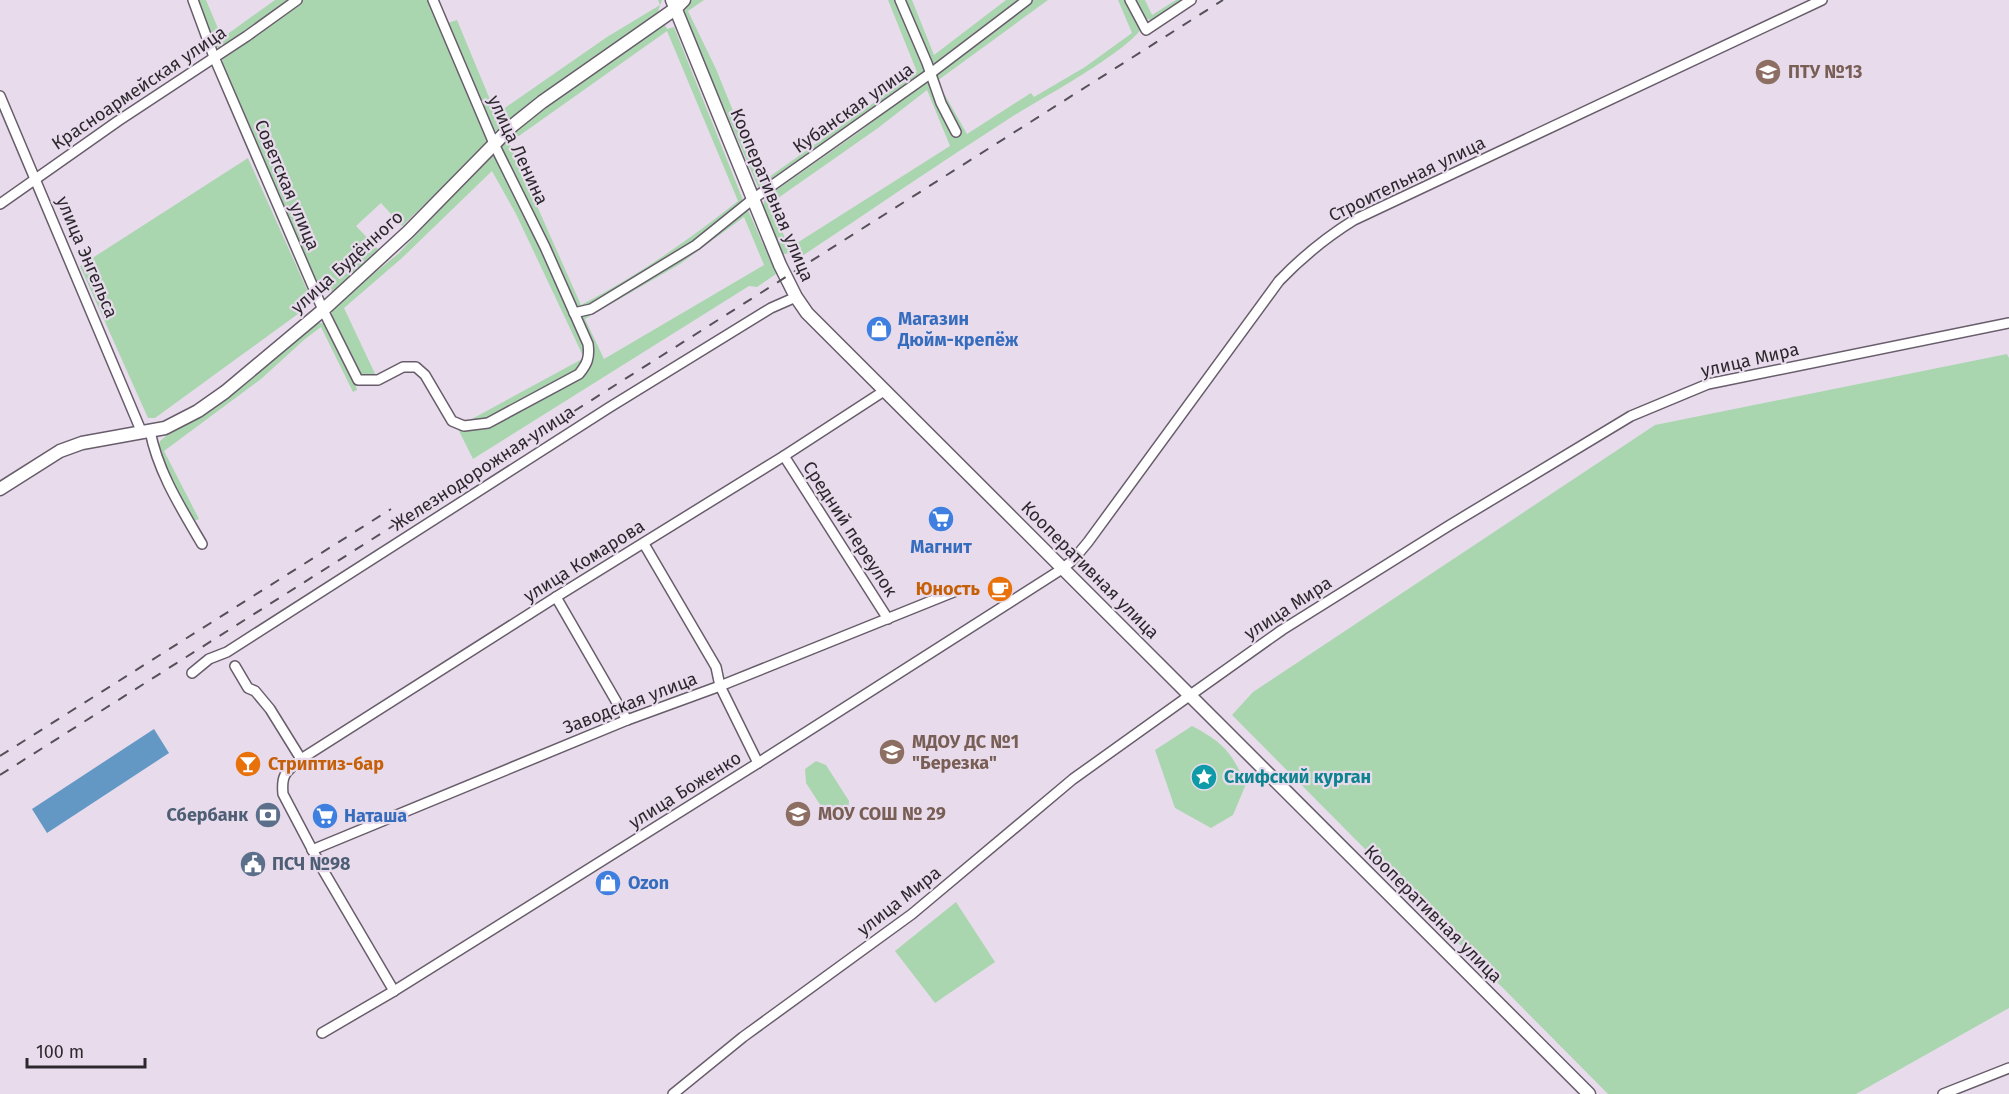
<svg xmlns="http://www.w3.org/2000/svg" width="2009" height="1094" font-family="'Fira Sans',sans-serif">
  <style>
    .green { fill: #a9d6af; fill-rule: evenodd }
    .water { fill: #6398c4 }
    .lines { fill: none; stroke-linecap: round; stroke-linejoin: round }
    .street-casing { stroke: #685d6b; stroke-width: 12 }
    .secondary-casing { stroke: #685d6b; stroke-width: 15 }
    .street { stroke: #fff; stroke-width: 9 }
    .secondary { stroke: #fff; stroke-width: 12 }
    .rail { stroke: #565058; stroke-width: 2; stroke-dasharray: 10 10; stroke-linecap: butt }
    .labels { text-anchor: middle; stroke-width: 4.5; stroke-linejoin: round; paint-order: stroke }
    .education-label { font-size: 18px; font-weight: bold; fill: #785e54; stroke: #e8dcec; text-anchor: start }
    .street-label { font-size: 18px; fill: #2d282e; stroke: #e8dcec }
    .shop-label { font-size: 18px; font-weight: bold; fill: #366cbe; stroke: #e8dcec; text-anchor: start }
    .food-label { font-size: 18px; font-weight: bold; fill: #c56008; stroke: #e8dcec; text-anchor: end }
    .culture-label { font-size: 18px; font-weight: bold; fill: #0d838f; stroke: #e8dcec; text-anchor: start }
    .service-label { font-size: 18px; font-weight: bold; fill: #4e5e75; stroke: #e8dcec; text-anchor: end }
  </style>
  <rect width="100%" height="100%" fill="#e8dcec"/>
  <g class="green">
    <path d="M199 0H206L222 38 275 0H290L225 46 219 48 214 46 196 2Z"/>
    <path d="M302 0H430L488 134 486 144 472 159 402 226 381 203 356 226 378 249 342 288 334 292 324 290 316 281 292 233 222 64 223 56Z"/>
    <path d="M658 0H662L657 14 537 98 501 130 495 131 491 127 448 23 457 20 496 114 607 37 660 5Z"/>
    <path d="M692 0H704L688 11 716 69 762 182 917 72 888 0H898L924 67V72L763 190 758 187 684 14 686 5Z"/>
    <path d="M903 0H912L934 55 1006 0H1022L938 63 933 65 930 62Z"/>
    <path d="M1033 0H1048L937 81 967 134 1031 93 1034 97 1085 67 1132 33 1118 0H1128L1142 27C1131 50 1037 101 1010 118 938 164 867 213 796 260L792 253 783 254 763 206 765 198 859 132ZM927 90 950 146 789 248 771 203 878 128Z"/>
    <path d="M1133 0H1145L1152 15 1176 0H1185L1153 20 1145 19 1139 12Z"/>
    <path d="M664 23 667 29 674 27 743 200C728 223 691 244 667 259 638 278 611 296 579 309L573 305 502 153V146L503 141 525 121ZM667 31 738 201C689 240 637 276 581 305L509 143Z"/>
    <path d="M492 154 497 156 515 189 584 340 587 354 581 368 483 422 468 424 456 420H470L584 358 516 214 492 171 402 258 344 308 377 378 362 379 332 320V311L355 289 399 253Z"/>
    <path d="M248 158 313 303 155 418H148L80 266Z"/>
    <path d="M748 210 776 274 757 287 749 286 473 459 457 427 507 417 583 375C599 352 589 342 581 318L582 315ZM744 217 764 265 604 359 585 319 680 264Z"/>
    <path d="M318 323H324L329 328 352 373 357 390 353 392 321 327 305 339 261 379 164 451 199 519 194 521 175 492 158 448 160 441 166 436 206 414Z"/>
    <path d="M2007 354 2009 358V1008L1856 1094H1608L1232 715 1253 692 1655 425Z"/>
    <path d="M1192 726C1224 743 1231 752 1246 784L1233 815 1211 828 1175 808 1155 750Z"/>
    <path d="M816 761 826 765 849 801 848 812 837 819 828 817 806 783 805 769Z"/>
    <path d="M956 902 995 962 935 1003 895 951Z"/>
  </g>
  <path class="water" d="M154 729 169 753 47 833 32 809Z"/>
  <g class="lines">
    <defs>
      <g id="street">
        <path d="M193 0 214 57 323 310 358 380H378L403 367H416L425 375 452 421 464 426 488 423 579 374C587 364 590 358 588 344L545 247 495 146 433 0"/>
        <path d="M900 0 927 63 941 103 956 132"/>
        <path d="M1130 0 1146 30 1191 0"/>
        <path d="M0 96 142 433"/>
        <path d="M0 204 118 121 247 36 297 0"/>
        <path d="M574 313 591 309 696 245 753 199 931 73 1027 0"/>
        <path d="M150 431C158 472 181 508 202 544"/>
        <path d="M784 456 888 619"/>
        <path d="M644 544 716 667 720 686 758 763"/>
        <path d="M556 597 627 720"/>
        <path d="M235 666 248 688 255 691 270 709 301 759"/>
        <path d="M192 673 209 659 227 652 610 407 771 308 796 297"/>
        <path d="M312 850 627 720 720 686 961 589"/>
        <path d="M394 991 323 870 283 794C281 774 286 772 301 759L556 597 784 456 884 391"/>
        <path d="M322 1033 394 991 758 763 1062 569 1073 560 1088 542 1279 281C1302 257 1325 238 1354 220L1822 0"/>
        <path d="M673 1094 743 1037 912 914 1073 779 1189 696 1282 630 1450 525 1631 416 1708 384 2009 323"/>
        <path d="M1943 1094 2009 1068"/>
      </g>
      <g id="secondary">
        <path d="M672 0 780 265 796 297 807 313 1589 1094"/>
        <path d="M0 489 60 451 82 443 165 428 198 411 225 392 323 310 408 232 512 126 542 102 675 9 684 0"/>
      </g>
    </defs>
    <use href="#street" class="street-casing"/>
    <use href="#secondary" class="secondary-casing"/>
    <use href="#street" class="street"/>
    <use href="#secondary" class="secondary"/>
    <g class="rail">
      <path d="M0 756 391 509"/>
      <path d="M0 775 1223 0"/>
    </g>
  </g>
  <defs>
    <symbol id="school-disc" viewBox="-11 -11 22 22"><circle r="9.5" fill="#8d6e63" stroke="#e8dcec"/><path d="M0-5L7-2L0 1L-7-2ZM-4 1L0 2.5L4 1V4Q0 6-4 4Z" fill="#fff"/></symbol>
    <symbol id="shop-disc" viewBox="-11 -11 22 22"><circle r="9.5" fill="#3f7fe0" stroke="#e8dcec"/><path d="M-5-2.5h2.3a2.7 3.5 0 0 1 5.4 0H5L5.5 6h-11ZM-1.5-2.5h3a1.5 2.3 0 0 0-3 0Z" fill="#fff"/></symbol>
    <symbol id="supermarket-disc" viewBox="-11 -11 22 22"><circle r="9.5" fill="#3f7fe0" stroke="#e8dcec"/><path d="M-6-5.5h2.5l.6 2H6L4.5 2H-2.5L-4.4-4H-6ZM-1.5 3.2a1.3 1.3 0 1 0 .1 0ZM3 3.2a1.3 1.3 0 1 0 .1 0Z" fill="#fff"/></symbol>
    <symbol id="cafe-disc" viewBox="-11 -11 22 22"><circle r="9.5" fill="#e8710a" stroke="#e8dcec"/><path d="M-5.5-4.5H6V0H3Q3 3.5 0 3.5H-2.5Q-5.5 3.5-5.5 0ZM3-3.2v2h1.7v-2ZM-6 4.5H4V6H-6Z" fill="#fff"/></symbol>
    <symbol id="bar-disc" viewBox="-11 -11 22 22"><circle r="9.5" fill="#e8710a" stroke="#e8dcec"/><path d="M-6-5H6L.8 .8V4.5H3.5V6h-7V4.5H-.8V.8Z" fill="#fff"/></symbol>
    <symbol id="sight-disc" viewBox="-11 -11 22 22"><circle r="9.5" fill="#0f9aa8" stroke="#e8dcec"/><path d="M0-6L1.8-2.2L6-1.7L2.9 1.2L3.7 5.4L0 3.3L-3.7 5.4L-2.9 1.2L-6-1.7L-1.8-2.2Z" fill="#fff"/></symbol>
    <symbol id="bank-disc" viewBox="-11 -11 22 22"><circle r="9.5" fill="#5c6f8a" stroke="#e8dcec"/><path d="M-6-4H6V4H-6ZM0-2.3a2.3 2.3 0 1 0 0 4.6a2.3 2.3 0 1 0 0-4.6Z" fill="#fff"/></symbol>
    <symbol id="civic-disc" viewBox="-11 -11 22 22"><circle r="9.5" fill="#5c6f8a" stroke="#e8dcec"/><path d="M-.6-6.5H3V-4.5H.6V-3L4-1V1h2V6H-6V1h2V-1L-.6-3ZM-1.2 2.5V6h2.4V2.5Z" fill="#fff"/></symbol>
  </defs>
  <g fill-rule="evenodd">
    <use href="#school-disc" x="1753" y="57" width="30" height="30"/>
    <use href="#shop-disc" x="864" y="314" width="30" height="30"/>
    <use href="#supermarket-disc" x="926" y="504" width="30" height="30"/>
    <use href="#cafe-disc" x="985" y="574" width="30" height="30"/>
    <use href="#school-disc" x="877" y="737" width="30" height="30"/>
    <use href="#bar-disc" x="233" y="749" width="30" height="30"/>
    <use href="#sight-disc" x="1189" y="762" width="30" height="30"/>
    <use href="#school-disc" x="783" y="799" width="30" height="30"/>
    <use href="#bank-disc" x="253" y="800" width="30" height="30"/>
    <use href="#supermarket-disc" x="310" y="801" width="30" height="30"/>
    <use href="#civic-disc" x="238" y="849" width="30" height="30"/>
    <use href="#shop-disc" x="593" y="868" width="30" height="30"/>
  </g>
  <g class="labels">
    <g class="education-label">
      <text x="1788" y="78">ПТУ №13</text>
      <text x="912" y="748">МДОУ ДС №1<tspan x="912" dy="21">"Березка"</tspan></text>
      <text x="818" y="820">МОУ СОШ № 29</text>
    </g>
    <g class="street-label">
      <text transform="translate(139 88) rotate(-34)" y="6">Красноармейская улица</text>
      <text transform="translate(853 108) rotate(-35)" y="6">Кубанская улица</text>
      <text transform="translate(518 150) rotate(65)" y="6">улица Ленина</text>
      <text transform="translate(1407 179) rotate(-26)" y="6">Строительная улица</text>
      <text transform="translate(287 185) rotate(67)" y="6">Советская улица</text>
      <text transform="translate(772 195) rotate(67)" y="6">Кооперативная улица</text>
      <text transform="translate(87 257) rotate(67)" y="6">улица Энгельса</text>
      <text transform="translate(347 262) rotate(-42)" y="6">улица Будённого</text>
      <text transform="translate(1750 360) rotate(-13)" y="6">улица Мира</text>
      <text transform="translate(483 468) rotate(-33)" y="6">Железнодорожная улица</text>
      <text transform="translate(850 529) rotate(57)" y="6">Средний переулок</text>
      <text transform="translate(584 561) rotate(-32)" y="6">улица Комарова</text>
      <text transform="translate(1090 570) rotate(45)" y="6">Кооперативная улица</text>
      <text transform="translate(1288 608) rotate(-33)" y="6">улица Мира</text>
      <text transform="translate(630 703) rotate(-21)" y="6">Заводская улица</text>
      <text transform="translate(685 790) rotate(-32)" y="6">улица Боженко</text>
      <text transform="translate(899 901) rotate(-38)" y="6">улица Мира</text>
      <text transform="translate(1433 914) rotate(45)" y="6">Кооперативная улица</text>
    </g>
    <g class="shop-label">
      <text x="898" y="325">Магазин<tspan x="898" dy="21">Дюйм-крепёж</tspan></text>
      <text x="941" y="553" text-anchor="middle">Магнит</text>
      <text x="344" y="822">Наташа</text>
      <text x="628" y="889">Ozon</text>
    </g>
    <g class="food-label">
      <text x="980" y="595">Юность</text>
      <text x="268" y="770" text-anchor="start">Стриптиз-бар</text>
    </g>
    <g class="culture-label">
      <text x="1224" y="783">Скифский курган</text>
    </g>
    <g class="service-label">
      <text x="248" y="821">Сбербанк</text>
      <text x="272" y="870" text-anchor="start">ПСЧ №98</text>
    </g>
  </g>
  <path d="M27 1058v9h118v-9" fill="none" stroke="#2d282e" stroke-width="3"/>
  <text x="36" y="1058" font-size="18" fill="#2d282e" stroke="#e8dcec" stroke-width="4.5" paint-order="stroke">100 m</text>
</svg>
